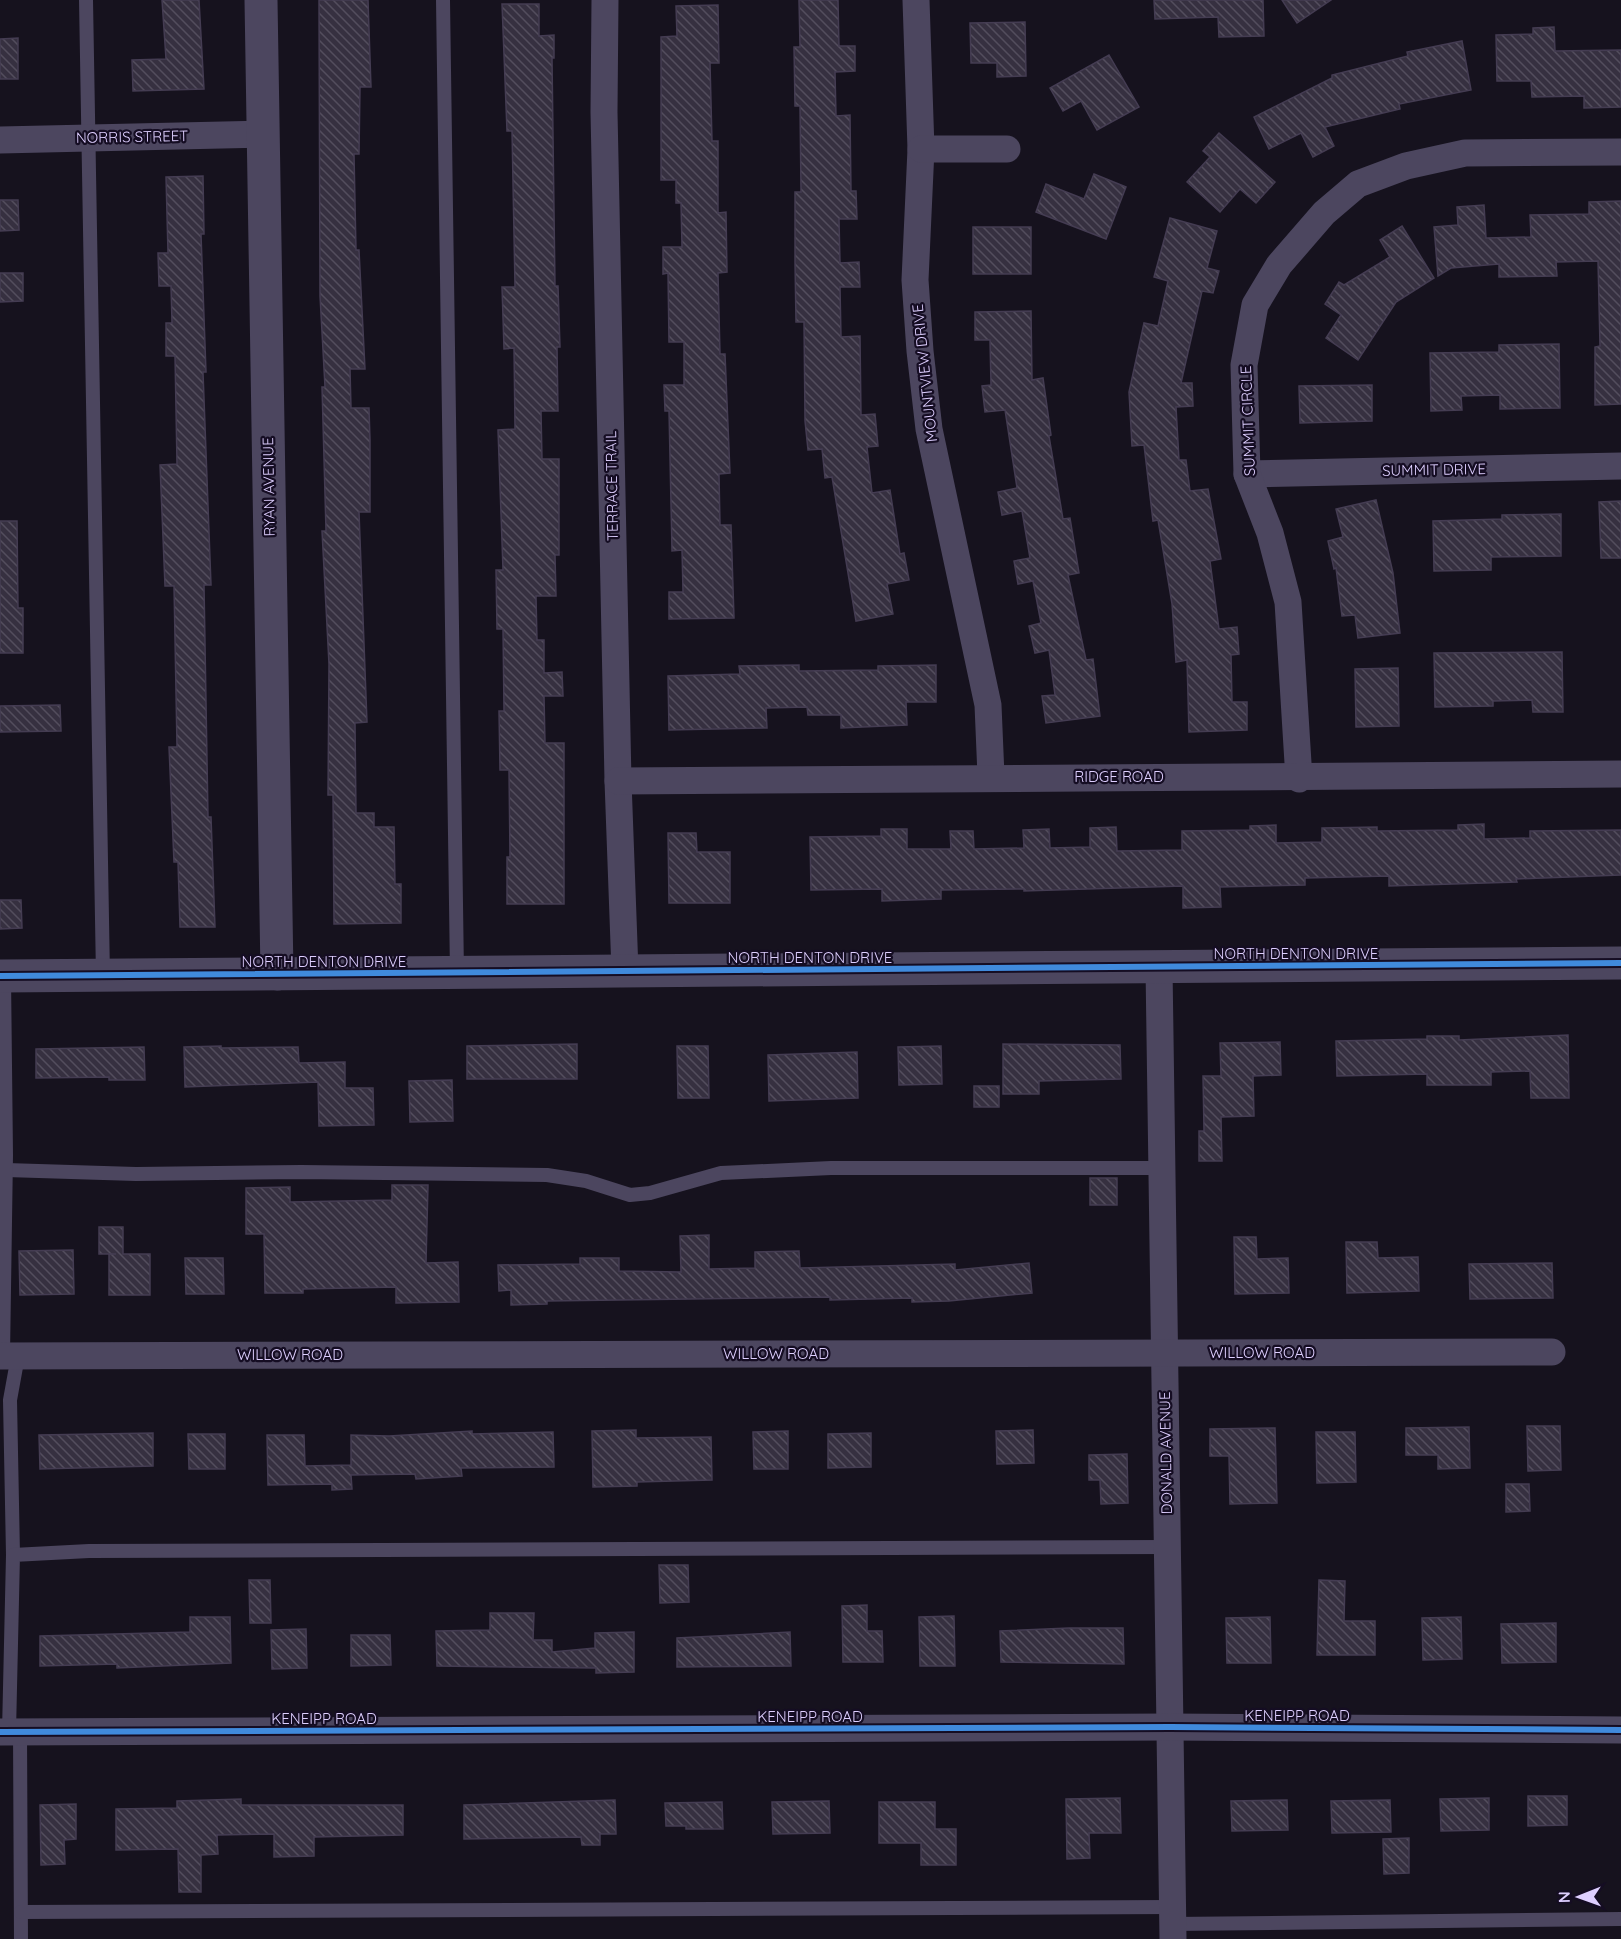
<svg xmlns="http://www.w3.org/2000/svg" width="1621" height="1939" font-family="Quicksand,sans-serif">
  <style>
    .building { fill: url(#building-back-hatch); stroke: #443c52; stroke-width: 1.5 }
    .lines { fill: none; stroke-linecap: round; stroke-linejoin: round }
    .service { stroke: #4c465f; stroke-width: 14 }
    .minor { stroke: #4c465f; stroke-width: 27 }
    .tertiary { stroke: #4c465f; stroke-width: 33 }
    .cycleway-casing { stroke: #150d23; stroke-width: 10 }
    .cycleway { stroke: #408adc; stroke-width: 6 }
    .labels { text-anchor: middle; stroke-width: 4.5; stroke-linejoin: round; paint-order: stroke }
    .street-label { font-size: 15px; fill: #decfff; stroke: #150d23 }
  </style>
  <defs>
    <pattern id="building-back-hatch" width="6" height="6" patternUnits="userSpaceOnUse" patternTransform="scale(1.5)"><rect width="6" height="6" fill="#363040"/><path d="M-1 5l2 2M0 0l6 6M5-1l2 2" fill="none" stroke="#534d5d"/></pattern>
  </defs>
  <rect width="100%" height="100%" fill="#16121e"/>
  <g class="building">
    <path d="M162 0H199L204 89 133 91 132 60 166 59Z"/>
    <path d="M319 0H368L371 87H360L359 154H354L356 250H359L365 369H350L351 408H369L370 440V512H359L367 722 355 723 356 813H374V827H394L395 884H401V923L334 924 333 795H328L329 664 322 531H326L322 387H325L320 296Z"/>
    <path d="M799 0H838L839 46H855V71L835 72 836 116 850 115 851 191H856L857 219H839L840 263 859 262 860 287H840L841 337 860 336 861 415 875 414 878 446 867 447 872 493 890 490 900 554 904 553 909 580 887 584 893 614 856 621 832 477 825 478 822 449 808 450 805 421 804 322H796L795 263V192H801L800 106H795L794 47H800Z"/>
    <path d="M1154 0H1263L1264 36 1219 37 1218 17 1155 19Z"/>
    <path d="M1282 0H1331L1297 23Z"/>
    <path d="M502 4H539V36L554 35V58H552L555 286H558L560 347H557L558 411H541L542 459H559V555H555L556 596H536L537 640H544V673L562 672 563 696H544L545 743H564V904H507V857H510L509 770H500L499 711H504L503 629H497L496 570H503L498 430 515 429 514 348 504 349 502 287H515L512 131H507Z"/>
    <path d="M718 5 719 63H710L712 141H718V213L726 212 727 272 718 273 720 354H725L730 473 719 474 720 525H731L734 618 669 619V592H683L682 550 672 551 669 411H665L664 385H684V342H669L668 273 663 274V247H682L681 203H676V180H661V37L677 36 676 6Z"/>
    <path d="M1025 22 1026 76 997 77V63H971L970 23Z"/>
    <path d="M1554 27 1555 51 1621 50V107L1584 108V96L1532 97 1531 81H1497L1496 35 1533 34V28Z"/>
    <path d="M18 38V79H0V39Z"/>
    <path d="M1462 41 1471 90 1399 104 1400 109 1325 127 1334 146 1313 157 1301 133 1269 149 1254 117 1332 78V75L1408 56 1407 52Z"/>
    <path d="M1109 55 1139 107 1097 130 1081 101 1063 111 1050 88Z"/>
    <path d="M1219 133 1275 182 1256 203 1240 189 1220 212 1187 182 1210 157 1203 151Z"/>
    <path d="M1094 174 1126 187 1106 239 1036 212 1046 184 1084 199Z"/>
    <path d="M203 176 204 234H201L206 372H203L211 585H204L208 817H211L215 927H180L178 862H174L169 747H177L174 586H165L160 465 177 464 175 356H166V323H172L171 286H159L158 253H168L166 177Z"/>
    <path d="M0 200H18L19 230 0 231Z"/>
    <path d="M1621 201V404L1595 405V347L1600 346 1598 261 1556 262 1557 276 1499 277V264L1451 268 1438 276 1434 227 1458 225 1457 207 1484 205 1486 238 1531 237 1530 215 1589 214V202Z"/>
    <path d="M1170 218 1217 231 1207 268 1219 271 1213 293 1202 291 1181 383H1192L1193 406 1176 407 1179 460H1186L1190 491 1208 489 1221 559 1210 561 1219 629 1237 627 1239 654 1231 655 1232 702H1247V730L1189 732 1187 660 1176 662 1172 604 1158 520 1153 521 1144 445 1132 446 1129 392 1144 323 1158 326 1168 281 1154 277Z"/>
    <path d="M1402 226 1434 278 1396 302 1358 360 1326 338 1341 315 1325 304 1339 282 1344 285 1390 257 1380 240Z"/>
    <rect x="973" y="227" width="58" height="47"/>
    <path d="M0 273H23V301L0 302Z"/>
    <path d="M1031 311 1032 380 1043 378 1051 435 1049 436 1063 519 1070 518 1079 573 1068 575 1086 660 1093 659 1100 716 1046 723 1042 696 1055 695 1049 650 1035 653 1029 626 1041 623 1033 581 1018 584 1014 561 1030 558 1022 511 1002 515 998 492 1017 488 1005 410 985 412 982 386 991 385 990 340H975V312Z"/>
    <path d="M1559 344 1560 408 1500 409V395L1461 396 1462 410 1431 411 1430 353 1499 352V345Z"/>
    <path d="M1372 385V421L1300 423 1299 386Z"/>
    <path d="M1376 500 1393 573 1400 633 1358 638 1355 615 1342 616 1336 568 1334 569 1328 541 1343 537 1336 509Z"/>
    <path d="M1621 501V558H1601L1599 502Z"/>
    <path d="M1561 514V556L1491 557V570L1434 571 1433 521 1502 519V515Z"/>
    <path d="M0 521H17L18 608H23V653H0Z"/>
    <path d="M1562 652 1563 712H1533L1532 700 1493 701V706L1435 707 1434 653Z"/>
    <path d="M799 665V671L878 670V666L936 665V702H906L907 725 841 728V715H808L807 707 766 708 767 728 669 730 668 676 740 674 739 666Z"/>
    <path d="M1398 668 1399 726 1356 727 1355 669Z"/>
    <path d="M60 705 61 731 0 732V706Z"/>
    <path d="M1484 824V839L1530 838V831L1621 830V875L1516 879 1517 882 1389 886V876L1305 878V885L1220 887 1221 907 1183 908V886L1024 891V889L941 890V899L882 901V889L811 890 810 837 881 836V829H907V849H951L950 831H973L974 849 1024 848 1023 830 1049 829 1050 848 1090 847V828L1116 827 1117 851 1182 850V831L1250 830V826L1276 825V843L1322 842V828L1377 827V831L1458 830V825Z"/>
    <path d="M668 833H696L697 852H730V903H669Z"/>
    <path d="M0 900H21L22 928 0 929Z"/>
    <path d="M1568 1035 1569 1098H1531L1530 1071 1491 1072V1085H1427V1074L1337 1076 1336 1041 1427 1039V1036H1459V1040Z"/>
    <path d="M1280 1042 1281 1075 1253 1076 1254 1116 1221 1117 1222 1161H1199V1131H1204L1203 1076H1221L1220 1043Z"/>
    <path d="M577 1044V1079H467V1046Z"/>
    <path d="M1003 1044 1120 1045 1121 1079 1039 1081V1094H1003Z"/>
    <path d="M221 1046V1048L298 1047 299 1063 345 1062V1088H373L374 1125 319 1126 318 1082 185 1087 184 1047Z"/>
    <path d="M677 1046H708L709 1098H678Z"/>
    <path d="M941 1046 942 1084 899 1085 898 1047Z"/>
    <path d="M144 1047 145 1080H109V1077L36 1078V1049Z"/>
    <path d="M857 1052 858 1098 769 1101 768 1055Z"/>
    <path d="M452 1080 453 1121 410 1122 409 1081Z"/>
    <rect x="974" y="1086" width="25" height="21"/>
    <rect x="1090" y="1178" width="27" height="27"/>
    <path d="M392 1185H428L426 1263 458 1262 459 1302 396 1303V1287L303 1289V1293H265L264 1234H246V1188L290 1187V1202L392 1200Z"/>
    <path d="M99 1227H123V1254H150V1295H109V1254H116H99Z"/>
    <path d="M709 1235V1269L755 1268V1252L799 1251 800 1268 955 1264V1270L1029 1263 1032 1293 949 1301 912 1302V1298L830 1300V1297L547 1301V1304L511 1305V1290L499 1291 498 1265 580 1264V1258H619V1271L681 1272 680 1236Z"/>
    <path d="M1234 1237H1256L1257 1259 1288 1258 1289 1293 1235 1294Z"/>
    <path d="M1346 1242H1377L1378 1258 1418 1257 1419 1291 1347 1293Z"/>
    <path d="M73 1250 74 1294 20 1295 19 1251Z"/>
    <path d="M185 1258H223L224 1294H186Z"/>
    <path d="M1552 1263 1553 1298 1470 1299 1469 1264Z"/>
    <path d="M1527 1426H1560L1561 1470 1528 1471Z"/>
    <path d="M1469 1427 1470 1468 1438 1469V1455H1406V1428Z"/>
    <path d="M1275 1428 1277 1503 1230 1504 1229 1456H1210V1429Z"/>
    <path d="M636 1430V1438L711 1437 712 1480 637 1482V1486L593 1487 592 1431Z"/>
    <path d="M1033 1430 1034 1463 997 1464 996 1431Z"/>
    <path d="M472 1431V1434L553 1432 554 1467 461 1468 462 1476 416 1479 415 1474 351 1475 352 1489 332 1490V1484L268 1485 267 1435H304L305 1466 351 1465V1435L389 1436Z"/>
    <path d="M788 1431V1469H754L753 1432Z"/>
    <path d="M1316 1432H1355L1356 1482 1317 1483Z"/>
    <path d="M153 1433V1466L40 1469 39 1435Z"/>
    <path d="M871 1433V1467L828 1468V1434Z"/>
    <path d="M188 1434H225V1469H189Z"/>
    <path d="M1127 1454 1128 1503 1101 1504 1100 1480H1089V1455Z"/>
    <path d="M1506 1484H1529L1530 1511 1506 1512Z"/>
    <path d="M659 1565H688L689 1602 660 1603Z"/>
    <path d="M249 1580H270L271 1623H250Z"/>
    <path d="M1319 1580 1345 1581 1344 1621H1375V1655H1317Z"/>
    <path d="M867 1605V1631H882L883 1662H843L842 1606Z"/>
    <path d="M490 1613H534L533 1640H552V1652L595 1648V1633L634 1632V1672L596 1673V1668L437 1666 436 1631 490 1630Z"/>
    <path d="M954 1616 955 1666H920L919 1617Z"/>
    <path d="M190 1617H230L231 1663 117 1668V1664L40 1666V1636L190 1632Z"/>
    <path d="M1270 1617 1271 1663H1227L1226 1618Z"/>
    <path d="M1461 1617 1462 1659 1423 1660 1422 1618Z"/>
    <path d="M1556 1623V1662L1502 1663 1501 1624Z"/>
    <path d="M1069 1628H1123L1124 1664 1001 1662 1000 1631Z"/>
    <path d="M306 1629 307 1668 272 1669 271 1630Z"/>
    <path d="M790 1632 791 1666 677 1667V1638Z"/>
    <path d="M351 1635H390L391 1665 351 1666Z"/>
    <path d="M1528 1796H1567V1825L1528 1826Z"/>
    <path d="M1120 1798 1121 1833H1089L1090 1858 1067 1859 1066 1799Z"/>
    <path d="M1489 1798V1830L1441 1831 1440 1799Z"/>
    <path d="M241 1799V1805H403V1835L314 1837V1856L274 1857V1834L217 1835 218 1854 201 1855V1892H179L178 1849 116 1850V1809L177 1808V1801Z"/>
    <path d="M615 1800 616 1834H600V1845H582L581 1837 464 1839V1805Z"/>
    <path d="M1287 1800 1288 1830 1232 1831 1231 1801Z"/>
    <path d="M1390 1800 1391 1832 1332 1833 1331 1801Z"/>
    <path d="M829 1801 830 1833 773 1834 772 1802Z"/>
    <path d="M722 1802 723 1829H686V1826H666L665 1803Z"/>
    <path d="M879 1802H935V1829H956V1865H921V1843H879Z"/>
    <path d="M76 1804V1839L64 1840 65 1864 41 1865 40 1805Z"/>
    <path d="M1409 1838V1873L1384 1874 1383 1839Z"/>
  </g>
  <g class="lines">
    <g class="service">
      <path d="M86 0 103 976"/>
      <path d="M443 0 457 973"/>
      <path d="M6 1170 136 1174 301 1172 547 1175 586 1181 630 1195 650 1193 721 1173 831 1168H1162"/>
      <path d="M3 1356 6 1155 4 976"/>
      <path d="M13 1555 10 1400 18 1356"/>
      <path d="M9 1732 13 1555 89 1551 1167 1547"/>
      <path d="M20 1732 21 1939"/>
      <path d="M21 1912 1172 1907"/>
      <path d="M1172 1924 1621 1919"/>
    </g>
    <g class="minor">
      <path d="M605 0 604 112 618 781 625 971"/>
      <path d="M916 0 921 149 915 280 920 351 929 429 988 705 991 776"/>
      <path d="M0 140 263 134"/>
      <path d="M921 149H1007"/>
      <path d="M1247 474 1621 466"/>
      <path d="M1299 779 1288 602 1270 533 1247 474 1244 365 1255 305 1279 265 1324 213 1358 184 1406 166 1465 153 1621 152"/>
      <path d="M618 781C952 777 1287 779 1621 774"/>
      <path d="M1159 967 1173 1939"/>
      <path d="M0 1356 1552 1352"/>
      <path d="M0 1732 1170 1727 1621 1730"/>
    </g>
    <g class="tertiary">
      <path d="M261 0 277 974"/>
      <path d="M0 976 1621 963"/>
    </g>
    <defs>
      <g id="cycleway">
        <path d="M0 976 1621 963"/>
        <path d="M0 1732 1170 1727 1621 1730"/>
      </g>
    </defs>
    <use href="#cycleway" class="cycleway-casing"/>
    <use href="#cycleway" class="cycleway"/>
  </g>
  <g class="labels">
    <g class="street-label">
      <text transform="translate(132 137) rotate(-1)" y="5">NORRIS STREET</text>
      <text transform="translate(925 373) rotate(-96)" y="5">MOUNTVIEW DRIVE</text>
      <text transform="translate(1248 421) rotate(-92)" y="5">SUMMIT CIRCLE</text>
      <text transform="translate(1434 470) rotate(-1)" y="5">SUMMIT DRIVE</text>
      <text transform="translate(612 486) rotate(-91)" y="5">TERRACE TRAIL</text>
      <text transform="translate(269 487) rotate(-91)" y="5">RYAN AVENUE</text>
      <text x="1119" y="782">RIDGE ROAD</text>
      <text x="1296" y="959">NORTH DENTON DRIVE</text>
      <text x="810" y="963">NORTH DENTON DRIVE</text>
      <text x="324" y="967">NORTH DENTON DRIVE</text>
      <text x="1262" y="1358">WILLOW ROAD</text>
      <text x="776" y="1359">WILLOW ROAD</text>
      <text x="290" y="1360">WILLOW ROAD</text>
      <text transform="translate(1166 1453) rotate(-91)" y="5">DONALD AVENUE</text>
      <text x="1297" y="1721">KENEIPP ROAD</text>
      <text x="810" y="1722">KENEIPP ROAD</text>
      <text x="324" y="1724">KENEIPP ROAD</text>
    </g>
  </g>
  <g transform="translate(1579 1897) rotate(269)" stroke="#150d23" stroke-width="4.5" paint-order="stroke">
  <path d="M0-4.5L10 22L0 15L-10 22Z" fill="#decfff"/>
  <text y="-9" font-size="16" font-weight="bold" text-anchor="middle" fill="#decfff">N</text>
  </g>
</svg>
